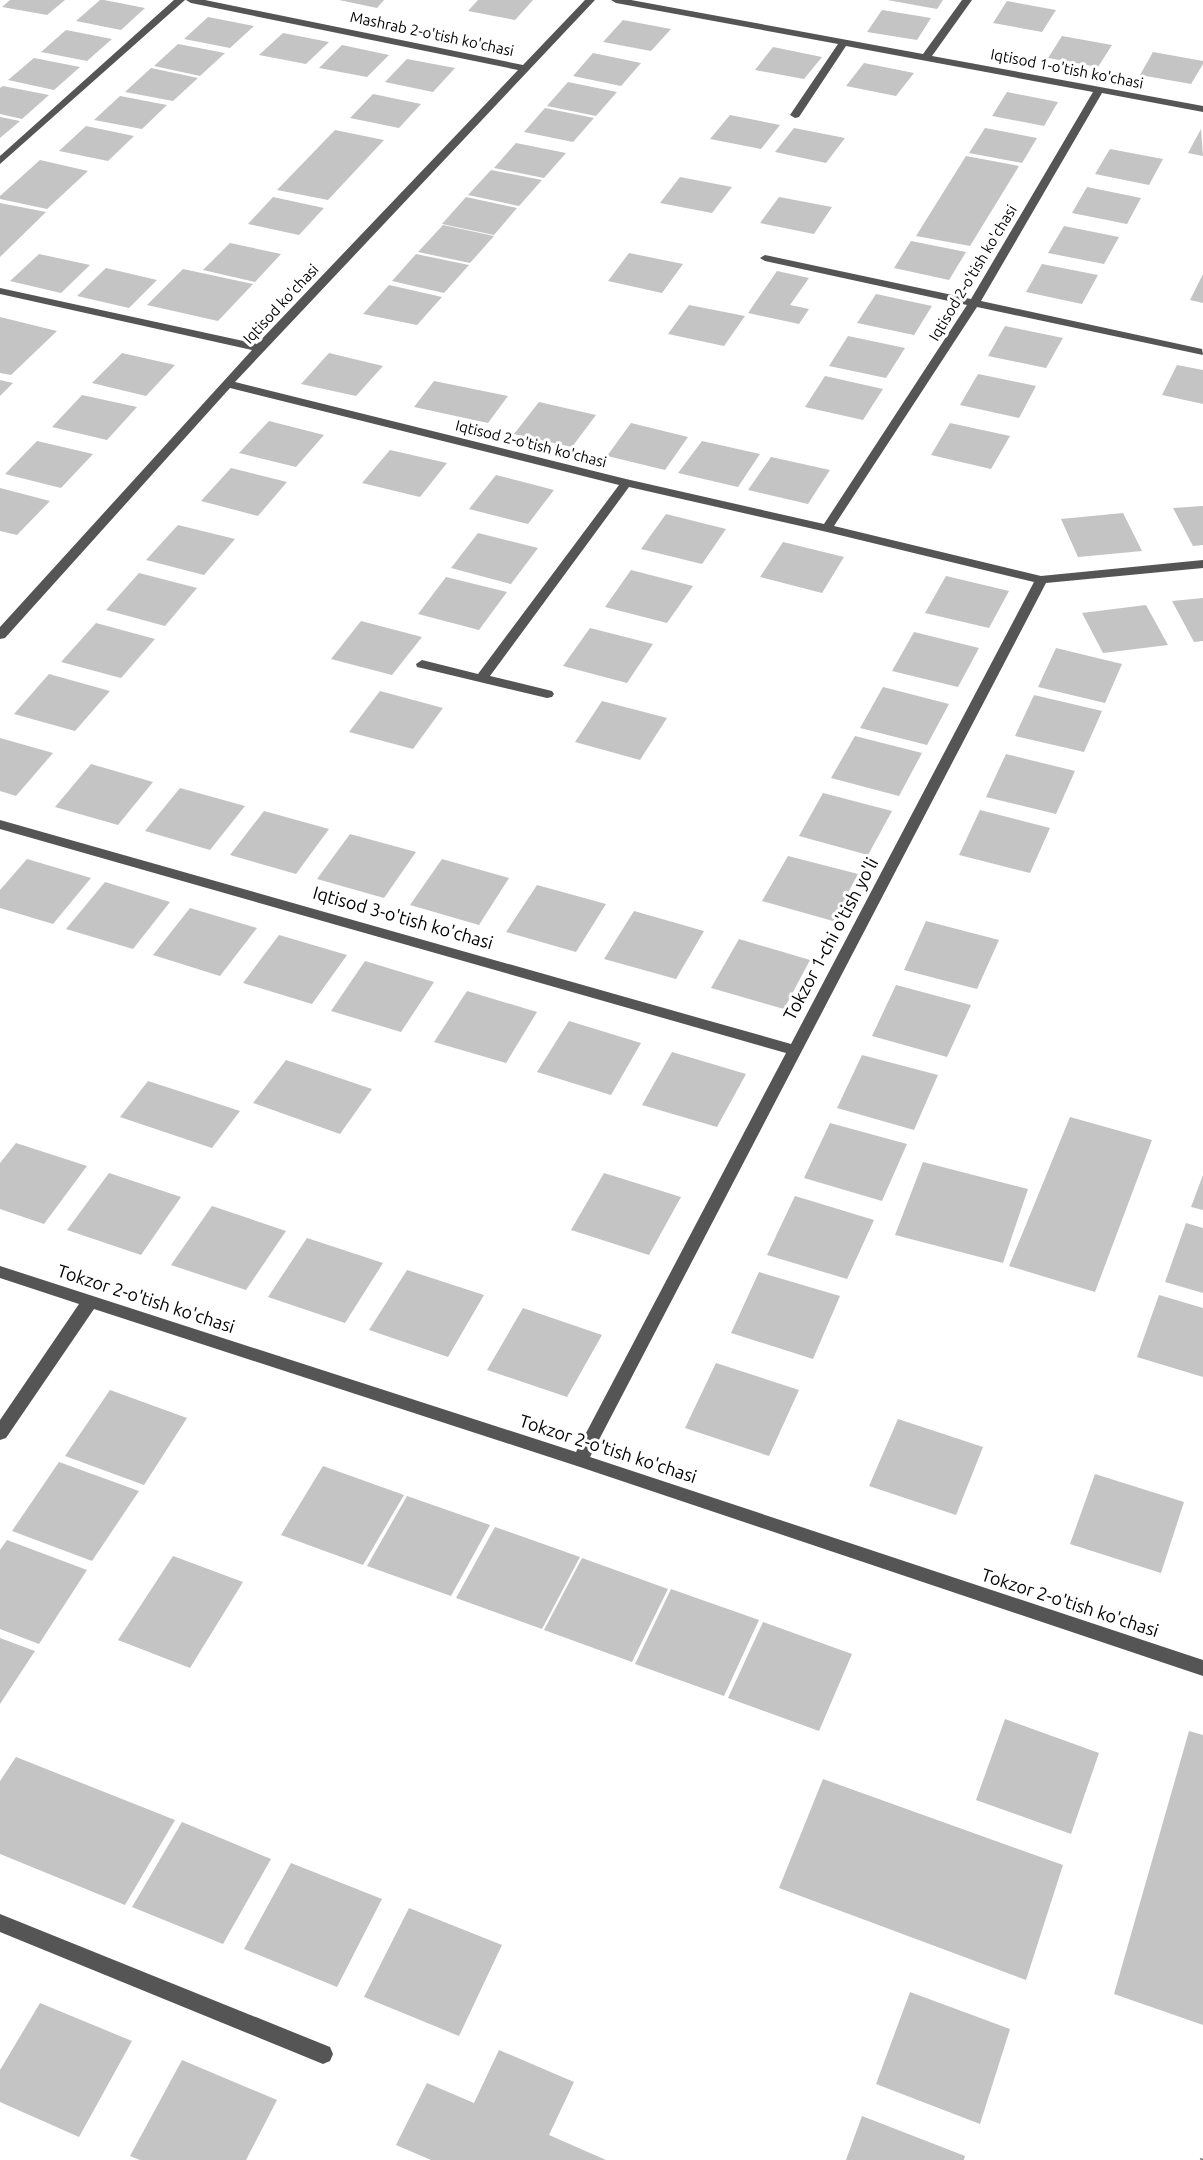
<svg xmlns="http://www.w3.org/2000/svg" width="1203" height="2160" font-family="Ubuntu,sans-serif">
  <style>
    .building { fill: #c4c4c4 }
    .lines { fill: none; stroke-linecap: round; stroke-linejoin: round }
    .path { stroke: #777; stroke-width: 4.5; stroke-dasharray: 1.5 4; stroke-linecap: butt }
    .minor { fill: #555; fill-rule: evenodd }
    .labels { text-anchor: middle; stroke-width: 6; stroke-linejoin: round; paint-order: stroke }
    .far-street-label { font-size: 15px; fill: #000; stroke: #fff }
    .street-label { font-size: 18px; fill: #000; stroke: #fff }
  </style>
  <rect width="100%" height="100%" fill="#fff"/>
  <g class="building">
    <path d="M10 0H65L47 15 2 7Z"/>
    <path d="M100 0H104L145 8 121 30 76 21Z"/>
    <path d="M339 0H384L377 8Z"/>
    <path d="M478 0H533L515 20 468 11Z"/>
    <path d="M887 0H943L937 9Z"/>
    <path d="M1007 1 1056 10 1042 32 993 23Z"/>
    <path d="M882 10 931 18 917 40 867 32Z"/>
    <path d="M208 17 254 26 230 48 184 39Z"/>
    <path d="M623 20 671 29 651 51 603 42Z"/>
    <path d="M66 30 112 39 87 61 41 52Z"/>
    <path d="M283 33 329 42 306 64 259 55Z"/>
    <path d="M1062 36 1112 45 1098 67 1048 58Z"/>
    <path d="M178 44 225 53 200 76 154 66Z"/>
    <path d="M342 45 389 55 367 77 319 68Z"/>
    <path d="M773 47 822 57 804 79 755 70Z"/>
    <path d="M1153 52 1203 61V64L1191 84 1140 75Z"/>
    <path d="M593 53 641 63 621 86 573 76Z"/>
    <path d="M34 58 80 67 54 90 8 80Z"/>
    <path d="M407 59 455 68 433 92 385 82Z"/>
    <path d="M864 63 914 73 896 96 846 86Z"/>
    <path d="M151 68 198 78 173 101 125 92Z"/>
    <path d="M568 82 617 92 596 116 547 106Z"/>
    <path d="M3 86 49 95 22 119 0 114V88Z"/>
    <path d="M1007 92 1058 102 1044 126 992 116Z"/>
    <path d="M373 94 421 104 399 128 350 118Z"/>
    <path d="M120 96 167 105 142 129 94 120Z"/>
    <path d="M545 108 594 118 573 142 524 132Z"/>
    <path d="M730 115 780 125 761 149 710 139Z"/>
    <path d="M0 117 20 121 0 138Z"/>
    <path d="M86 126 134 136 108 161 59 151Z"/>
    <path d="M794 128 845 138 826 163 775 152Z"/>
    <path d="M985 128 1037 138 1022 163 969 153Z"/>
    <path d="M1201 129 1203 156 1188 153Z"/>
    <path d="M335 130 384 140 328 200 277 190Z"/>
    <path d="M516 143 566 153 544 178 494 168Z"/>
    <path d="M1110 149 1163 159 1149 185 1095 174Z"/>
    <path d="M966 156 1019 166 970 246 916 236Z"/>
    <path d="M40 160 88 171 47 209 0 199V196Z"/>
    <path d="M491 170 542 180 519 206 468 195Z"/>
    <path d="M680 177 732 187 712 213 660 203Z"/>
    <path d="M1087 187 1141 198 1127 224 1072 213Z"/>
    <path d="M273 197 324 208 299 235 248 224Z"/>
    <path d="M466 197 517 208 494 235 442 224Z"/>
    <path d="M779 197 832 207 814 234 760 223Z"/>
    <path d="M0 203 46 212 0 257Z"/>
    <path d="M443 225 494 236 470 263 418 252Z"/>
    <path d="M1064 226 1119 237 1104 264 1048 253Z"/>
    <path d="M911 241 966 252 949 280 894 268Z"/>
    <path d="M230 243 281 254 255 282 203 270Z"/>
    <path d="M629 253 683 264 662 293 608 281Z"/>
    <path d="M39 254 90 265 61 293 10 281Z"/>
    <path d="M416 254 469 265 444 293 392 281Z"/>
    <path d="M1042 264 1098 275 1082 304 1026 292Z"/>
    <path d="M106 268 157 280 129 308 77 296Z"/>
    <path d="M183 269 253 284 218 321 147 305Z"/>
    <path d="M777 271 809 278 790 305 809 309 799 324 748 313Z"/>
    <path d="M1203 274V303L1190 300Z"/>
    <path d="M389 285 442 297 417 325 363 314Z"/>
    <path d="M876 294 932 306 914 335 857 323Z"/>
    <path d="M689 305 745 316 724 346 668 334Z"/>
    <path d="M0 317 57 331 11 375 0 373Z"/>
    <path d="M1005 326 1063 338 1046 368 988 356Z"/>
    <path d="M848 336 905 348 886 378 829 366Z"/>
    <path d="M122 353 175 365 146 396 92 383Z"/>
    <path d="M329 353 383 366 356 396 301 384Z"/>
    <path d="M1177 365 1203 370V404L1162 395Z"/>
    <path d="M978 374 1036 386 1019 418 960 405Z"/>
    <path d="M825 376 883 389 863 420 805 407Z"/>
    <path d="M0 380 13 383 0 396Z"/>
    <path d="M434 381 508 396 488 423 414 407Z"/>
    <path d="M82 395 137 407 107 440 52 427Z"/>
    <path d="M539 402 596 415 572 447 514 434Z"/>
    <path d="M269 421 324 435 296 467 239 453Z"/>
    <path d="M631 423 688 437 665 470 607 456Z"/>
    <path d="M950 423 1010 436 991 469 931 455Z"/>
    <path d="M37 441 93 454 61 488 5 474Z"/>
    <path d="M702 441 760 454 738 487 678 473Z"/>
    <path d="M390 450 447 463 420 497 362 483Z"/>
    <path d="M771 457 830 470 808 504 748 490Z"/>
    <path d="M231 468 287 482 258 516 201 501Z"/>
    <path d="M496 475 554 490 528 524 469 509Z"/>
    <path d="M0 488 50 501 17 535 0 531Z"/>
    <path d="M1203 506V545L1193 546 1173 508Z"/>
    <path d="M1123 513 1142 551 1078 557 1061 519Z"/>
    <path d="M666 514 726 529 702 564 641 549Z"/>
    <path d="M178 525 235 539 204 575 146 560Z"/>
    <path d="M478 533 538 548 511 584 451 568Z"/>
    <path d="M783 542 844 557 822 593 760 577Z"/>
    <path d="M631 570 693 586 667 623 605 607Z"/>
    <path d="M139 573 197 588 165 626 106 610Z"/>
    <path d="M946 576 1009 591 989 628 925 613Z"/>
    <path d="M446 577 507 592 479 630 418 614Z"/>
    <path d="M1203 598V641L1194 642 1172 601Z"/>
    <path d="M1146 605 1168 645 1103 653 1082 613Z"/>
    <path d="M361 621 422 637 392 675 331 659Z"/>
    <path d="M96 623 155 639 121 678 61 662Z"/>
    <path d="M590 628 653 644 627 683 563 666Z"/>
    <path d="M914 632 979 648 958 687 892 671Z"/>
    <path d="M1056 648 1122 664 1105 703 1038 687Z"/>
    <path d="M49 674 110 691 75 731 14 714Z"/>
    <path d="M883 687 949 704 927 745 860 728Z"/>
    <path d="M380 691 443 708 413 749 349 732Z"/>
    <path d="M1034 695 1102 711 1084 752 1015 736Z"/>
    <path d="M602 701 667 718 640 760 575 742Z"/>
    <path d="M855 736 922 753 899 796 831 778Z"/>
    <path d="M0 738 53 753 16 796 0 791Z"/>
    <path d="M1006 754 1075 771 1056 814 986 797Z"/>
    <path d="M91 764 153 782 118 825 55 807Z"/>
    <path d="M180 788 245 806 210 850 145 831Z"/>
    <path d="M823 793 892 811 868 855 799 836Z"/>
    <path d="M980 810 1050 828 1030 873 959 855Z"/>
    <path d="M264 811 329 829 296 874 230 855Z"/>
    <path d="M350 834 416 852 384 898 317 879Z"/>
    <path d="M788 856 858 874 833 921 762 901Z"/>
    <path d="M27 859 91 878 53 924 0 908V890Z"/>
    <path d="M442 859 509 878 479 925 410 905Z"/>
    <path d="M105 882 170 902 133 949 66 929Z"/>
    <path d="M537 885 606 904 576 952 506 932Z"/>
    <path d="M190 908 257 928 220 976 153 955Z"/>
    <path d="M634 911 704 931 676 979 604 959Z"/>
    <path d="M926 921 999 940 977 989 904 970Z"/>
    <path d="M279 935 347 955 312 1004 243 983Z"/>
    <path d="M739 939 810 960 784 1009 711 988Z"/>
    <path d="M365 961 434 982 401 1032 331 1011Z"/>
    <path d="M896 985 971 1005 947 1057 872 1036Z"/>
    <path d="M467 991 537 1012 506 1063 434 1042Z"/>
    <path d="M569 1021 641 1043 611 1095 537 1072Z"/>
    <path d="M672 1052 746 1074 717 1127 642 1105Z"/>
    <path d="M862 1055 938 1075 914 1130 837 1108Z"/>
    <path d="M286 1060 372 1089 340 1134 253 1103Z"/>
    <path d="M148 1081 240 1111 212 1148 120 1117Z"/>
    <path d="M1070 1117 1152 1140 1095 1292 1009 1266Z"/>
    <path d="M830 1123 907 1144 882 1201 804 1178Z"/>
    <path d="M16 1143 87 1166 44 1224 0 1209V1163Z"/>
    <path d="M923 1162 1028 1189 1003 1263 895 1235Z"/>
    <path d="M109 1173 181 1197 141 1255 67 1230Z"/>
    <path d="M604 1173 681 1197 649 1255 571 1230Z"/>
    <path d="M1203 1175V1210L1191 1207Z"/>
    <path d="M795 1196 874 1220 847 1279 767 1255Z"/>
    <path d="M212 1206 286 1231 246 1290 171 1265Z"/>
    <path d="M1186 1223 1203 1228V1293L1165 1282Z"/>
    <path d="M307 1238 383 1263 345 1323 268 1297Z"/>
    <path d="M407 1270 484 1295 448 1357 369 1330Z"/>
    <path d="M759 1272 840 1296 813 1359 731 1333Z"/>
    <path d="M1159 1295 1203 1308V1377L1137 1357Z"/>
    <path d="M523 1308 602 1335 567 1397 487 1370Z"/>
    <path d="M716 1363 799 1390 769 1456 685 1428Z"/>
    <path d="M110 1390 187 1418 144 1485 65 1456Z"/>
    <path d="M898 1419 983 1447 956 1515 869 1486Z"/>
    <path d="M59 1462 139 1491 92 1561 12 1531Z"/>
    <path d="M323 1466 404 1495 363 1565 281 1535Z"/>
    <path d="M1095 1474 1184 1502 1161 1573 1070 1544Z"/>
    <path d="M407 1496 490 1525 451 1596 367 1566Z"/>
    <path d="M495 1527 580 1557 542 1629 456 1598Z"/>
    <path d="M7 1540 87 1570 39 1644 0 1629V1550Z"/>
    <path d="M173 1556 243 1582 190 1668 118 1640Z"/>
    <path d="M582 1558 668 1589 632 1662 544 1630Z"/>
    <path d="M671 1589 759 1620 724 1696 635 1664Z"/>
    <path d="M763 1622 852 1654 819 1731 728 1698Z"/>
    <path d="M0 1638 35 1651 0 1704Z"/>
    <path d="M1005 1719 1099 1753 1071 1834 976 1800Z"/>
    <path d="M1189 1731 1203 1735V2025L1114 1994Z"/>
    <path d="M16 1757 175 1820 125 1905 0 1854V1781Z"/>
    <path d="M823 1779 1063 1865 1026 1980 779 1888Z"/>
    <path d="M182 1822 271 1859 223 1944 132 1907Z"/>
    <path d="M291 1863 382 1899 337 1987 244 1949Z"/>
    <path d="M409 1908 502 1945 459 2036 364 1997Z"/>
    <path d="M910 1992 1010 2029 980 2124 876 2084Z"/>
    <path d="M40 2003 132 2041 79 2137 0 2102V2070Z"/>
    <path d="M499 2050 574 2082 549 2135 606 2160H431L396 2145 427 2083 474 2103Z"/>
    <path d="M182 2060 277 2100 246 2160H140L130 2156Z"/>
    <path d="M862 2116 965 2156 964 2160H846Z"/>
  </g>
  <g class="lines">
    <path class="path" d="M1202 2160 1203 2156"/>
    <g class="minor">
      <path d="M174 0H185L0 164V156Z"/>
      <path d="M186 0H205L523 65 585 0H595L235 382 626 479 824 524 967 305 765 261 760 258 765 255 971 299 1093 92 846 46 799 117 795 118 790 115 838 44 616 3 611 0H631L923 54 962 0H972L932 56 1203 106V112L1102 93 981 301 1202 349 1203 355 977 307 834 526 1041 576 1203 560V568L1046 583 590 1457 1203 1660V1676L580 1467 94 1309 6 1438 0 1440V1420L79 1304 0 1278V1266L576 1452 786 1053 0 829V820L791 1044 1034 582 827 532 629 487 490 676 552 691 554 694 552 697 547 698 417 667 416 664 422 660 478 674 619 485 230 388 5 638 0 639V627L252 350 0 294V288L257 344 518 70 191 3Z"/>
      <path d="M0 1914 330 2047 333 2054 330 2061 323 2064 0 1932Z"/>
    </g>
  </g>
  <g class="labels">
    <g class="far-street-label">
      <text transform="translate(432 34) rotate(12)" y="5">Mashrab 2-o'tish ko'chasi</text>
      <text transform="translate(1067 69) rotate(11)" y="5">Iqtisod 1-o'tish ko'chasi</text>
      <text transform="translate(973 273) rotate(-59)" y="5">Iqtisod 2-o'tish ko'chasi</text>
      <text transform="translate(281 304) rotate(-47)" y="5">Iqtisod ko'chasi</text>
      <text transform="translate(531 444) rotate(14)" y="5">Iqtisod 2-o'tish ko'chasi</text>
    </g>
    <g class="street-label">
      <text transform="translate(403 918) rotate(16)" y="6">Iqtisod 3-o'tish ko'chasi</text>
      <text transform="translate(831 939) rotate(-62)" y="6">Tokzor 1-chi o'tish yo'li</text>
      <text transform="translate(146 1299) rotate(18)" y="6">Tokzor 2-o'tish ko'chasi</text>
      <text transform="translate(608 1449) rotate(18)" y="6">Tokzor 2-o'tish ko'chasi</text>
      <text transform="translate(1070 1603) rotate(18)" y="6">Tokzor 2-o'tish ko'chasi</text>
    </g>
  </g>
</svg>
